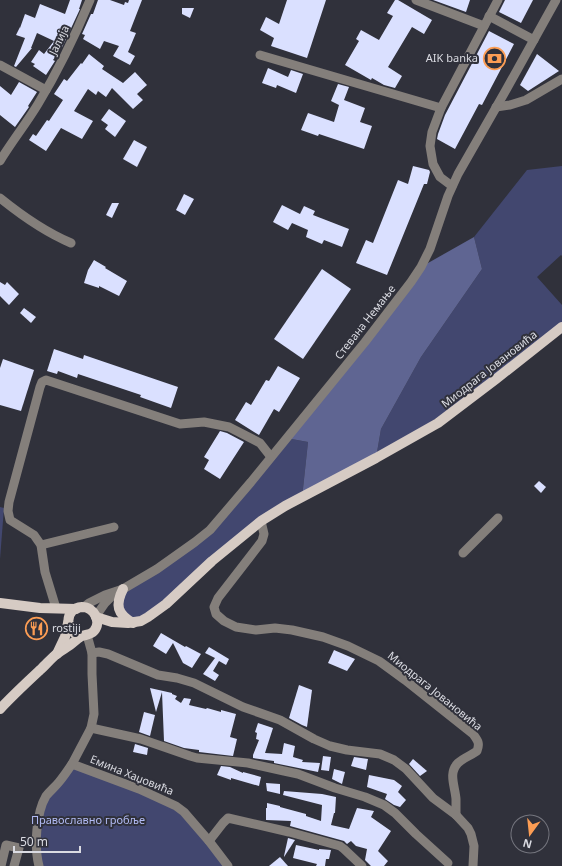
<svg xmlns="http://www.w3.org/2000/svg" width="562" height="866" font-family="'Noto Sans',sans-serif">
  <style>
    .green { fill: #42476f }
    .forest { fill: #5f6592 }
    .building { fill: #dae0ff }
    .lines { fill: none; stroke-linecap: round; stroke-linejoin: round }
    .minor { stroke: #847f7b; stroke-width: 9 }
    .major { stroke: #d6cbc4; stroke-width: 10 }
    .labels { text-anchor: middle; stroke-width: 4; stroke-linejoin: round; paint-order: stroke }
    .street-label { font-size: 11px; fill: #dadbe2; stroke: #30313b }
    .poi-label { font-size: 11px; fill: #dadbe2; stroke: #30313b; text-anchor: end }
    .park-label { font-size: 11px; fill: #b2bbf4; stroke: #30313b }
  </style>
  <rect width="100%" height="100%" fill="#30313b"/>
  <g class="green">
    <path d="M562 166V256L561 255 537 277 562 305V327L496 379 376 458 381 429 421 357 482 269 474 237 527 170Z"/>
    <path d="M286 438 308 442 302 498 285 506 148 617 125 619 120 596 195 542Z"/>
    <path d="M0 507 4 508 0 559Z"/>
    <path d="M72 764 170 803 228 866H39L43 803Z"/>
  </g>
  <path class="forest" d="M474 237 482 269 421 357 381 429 376 458 302 498 308 442 286 438 421 267Z"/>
  <g class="building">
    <path d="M70 0H82L79 9H80L67 37 62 47 53 60 55 61 46 75 33 66 35 64 31 62 39 50 44 54 54 41 37 33 31 48H32L16 67 14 66 25 38 16 35 20 27V28L25 14 35 18 40 4 65 14Z"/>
    <path d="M98 0H110L124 5 125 2 128 3 129 0H142L130 31 136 33 128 52 135 56 130 65 113 56 119 46 104 41 100 49 83 39 85 35 82 34 91 14H93Z"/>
    <path d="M287 0H326L307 58 271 46 274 38 260 30 266 17 279 24Z"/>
    <path d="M395 0H398L432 20 424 34 412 27 388 67 402 76 395 88 384 85 372 78 371 80 345 65 359 41 356 39 361 30 379 40 393 16 387 13Z"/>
    <path d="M433 0H470L466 12Z"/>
    <path d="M505 0H533L521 23 499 12Z"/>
    <path d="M182 8H194L190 18 182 14Z"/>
    <path d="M489 31 514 44 482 105 479 104 455 149 437 139 438 134 445 115Z"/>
    <path d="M89 54 104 66 102 69 123 83 135 72 147 85 137 94 143 100 133 109 112 88 106 97 98 91 96 95 88 89 74 111 93 121 82 139 61 128 46 151 29 140 33 134 36 136 47 120 49 121 63 100 54 94 64 79 67 81 81 63 82 64Z"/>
    <path d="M537 54 559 71 528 91 520 85Z"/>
    <path d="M268 68 288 77 291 70 303 74 296 93 277 85 276 88 262 83Z"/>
    <path d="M19 82 37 92 28 106 29 107 15 127 0 115V86L11 95Z"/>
    <path d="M338 84 349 87 344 100 365 108 360 122 372 126 364 149 319 134 318 136 301 130 308 113 334 122 339 105 331 101Z"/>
    <path d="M109 109 126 121 115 137 105 129 108 125 101 120Z"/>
    <path d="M134 140 147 147 137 167 123 159Z"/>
    <path d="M413 166 429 170 430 172 427 184H424L387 275 356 263 366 240 373 243 398 180 408 184Z"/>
    <path d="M184 194 194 199 185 215 176 210Z"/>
    <path d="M112 203H119L112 218 106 215Z"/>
    <path d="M282 205 300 214 304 206 315 211 313 215 349 229 342 247 324 240 322 244 306 237 308 230 292 223 288 230 273 222Z"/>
    <path d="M94 260 106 267 105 268 127 281 119 296 99 286V288L84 283 88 270Z"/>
    <path d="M322 269 351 289 303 359 274 339Z"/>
    <path d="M0 282 5 285 7 282 19 294 9 305 0 296Z"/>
    <path d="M24 308 36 317 31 323 20 313Z"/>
    <path d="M54 349 83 359 84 355 178 387 171 408 140 397 141 395 78 374 77 378 58 371 57 374 47 371Z"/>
    <path d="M3 359 34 370 21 411 0 405V368Z"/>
    <path d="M278 366 300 378 279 412 274 409 259 435 235 420 246 402 251 405 266 380 269 381Z"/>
    <path d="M220 431 227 433 244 442 220 479 204 469 209 460 204 457Z"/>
    <path d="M539 481 546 487 541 493 534 486Z"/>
    <path d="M161 633 185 647 186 646 201 654 192 668 183 663 173 643 166 654 153 646Z"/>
    <path d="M209 647 229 659 226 665 219 661 213 671 219 675 215 681 203 674 215 658 205 653Z"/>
    <path d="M334 650 355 659 347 671 328 663Z"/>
    <path d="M299 685 312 690 307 727 302 725 289 718Z"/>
    <path d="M150 688 172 693V694L177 696 175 699 181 703 184 698 191 699 189 705 206 709 207 708 221 712V710L236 714 230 737 237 739 233 756 199 752V750L184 748 164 741 162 692 156 712Z"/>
    <path d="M144 712 155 715 150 736 139 732Z"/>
    <path d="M258 723 273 728 265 753 282 754 284 743 295 746 293 757 303 760 302 762 320 763 318 772 274 763V761L253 758V755L259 740 256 739 257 733 255 732Z"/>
    <path d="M135 744 148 748 147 755 133 752Z"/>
    <path d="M323 756 331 757 329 771 321 770Z"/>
    <path d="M354 757 368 759 366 770 351 766Z"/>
    <path d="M413 759 427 771 420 776 409 764Z"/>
    <path d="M221 766 230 767 243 773V772L261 777 259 786 231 778V780L217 775Z"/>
    <path d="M334 769 345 772 342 784 332 779Z"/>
    <path d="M369 775 394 780 402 786 398 792 406 800 400 807 394 805 385 799 387 794 367 787Z"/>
    <path d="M266 783 280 784V794L267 791Z"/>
    <path d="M284 791 322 794 336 797 335 813H334L331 825 349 829 357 808 374 811 371 817 391 831 378 851 388 861 384 866H371L365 860 367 849 356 846 351 841 347 844 344 841 290 826 291 821 266 820V808H267V803L280 806V807L306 814V816L321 821 322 805 283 795Z"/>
    <path d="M288 838 295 840 284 857V856Z"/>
    <path d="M296 845 319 850V849L331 850 329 859H326L325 866H316L317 864 293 858Z"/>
    <path d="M280 857 288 866H269Z"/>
  </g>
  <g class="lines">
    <g class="minor">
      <path d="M416 0 484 26"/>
      <path d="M489 16 534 40"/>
      <path d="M260 55 441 108"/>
      <path d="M0 65 46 90"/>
      <path d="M496 107 510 105 526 100 562 79"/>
      <path d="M0 161C12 141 26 124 38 104 58 71 75 36 90 0"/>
      <path d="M452 186 440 177 433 164 430 146 432 132 441 108 498 0"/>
      <path d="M0 198C21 215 45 232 71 243"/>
      <path d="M261 521 264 534 262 541 218 598 214 607 216 614 224 621 236 627 256 630 275 628 292 630 323 637 348 646 379 661 405 680 473 734C478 741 480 743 477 751 472 755 463 758 458 763 448 773 455 786 456 799 456 804 456 810 456 815"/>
      <path d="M41 545 114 527"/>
      <path d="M463 553 498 518"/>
      <path d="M84 607 89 603 105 595 123 589 157 569 195 542 210 530 251 482 365 342 411 282 421 267 430 249 448 196 458 174 506 90 556 0"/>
      <path d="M56 608 45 572 41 545 34 535 10 520 8 511 9 502 40 387 42 382 46 380 180 424 204 422 229 427 260 443 271 457"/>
      <path d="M96 616 105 603 116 592"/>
      <path d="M87 635 92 653V674L94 714 91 728 72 764 139 789 176 806 184 812 209 841 228 866"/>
      <path d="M92 653 99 652 108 654 158 675 177 678 194 683 243 707 280 720 314 739 330 746 347 750 380 754 394 760 406 769 433 798 456 815 468 828 471 834 474 846 473 866"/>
      <path d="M91 728 141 739 190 756 197 758 248 763 284 771 298 774 335 788 365 797 384 805 395 813 416 834 448 863"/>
      <path d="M209 841 223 823 228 818 289 832 340 846 344 849 362 866"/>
      <path d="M1 866 6 845 19 848 14 866"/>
      <path d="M39 866C34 847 36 813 46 796 50 791 55 787 59 782 64 776 68 770 72 764"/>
    </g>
    <g class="major">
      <path d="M123 589C115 605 117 614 133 623"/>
      <path d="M0 603 40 608 76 609"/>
      <path d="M96 617 112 622 128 623 141 621 148 617 166 604 212 561 261 521 285 506 376 458 438 423 496 379 562 327"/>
      <path d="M57 654 65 637 68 623"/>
      <path d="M0 709C13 695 26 683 40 670 46 665 51 658 58 653 62 650 66 648 70 645 74 642 77 639 80 637 84 634 90 636 94 631 102 622 94 607 82 607 64 608 64 633 81 636"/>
    </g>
  </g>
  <defs>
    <symbol id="bank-ring" viewBox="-11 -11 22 22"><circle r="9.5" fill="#30313b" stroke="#fc9d54" stroke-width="1.5"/><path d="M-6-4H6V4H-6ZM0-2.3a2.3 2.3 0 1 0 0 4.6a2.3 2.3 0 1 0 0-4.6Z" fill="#fc9d54"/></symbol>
    <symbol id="restaurant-ring" viewBox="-11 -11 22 22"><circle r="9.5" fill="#30313b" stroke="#fc9d54" stroke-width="1.5"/><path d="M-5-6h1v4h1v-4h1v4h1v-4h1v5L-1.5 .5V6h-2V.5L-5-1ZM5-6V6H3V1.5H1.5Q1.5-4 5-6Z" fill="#fc9d54"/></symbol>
  </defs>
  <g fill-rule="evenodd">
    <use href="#bank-ring" x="482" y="46" width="25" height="25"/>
    <use href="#restaurant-ring" x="24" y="616" width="25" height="25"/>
  </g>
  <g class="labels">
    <g class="street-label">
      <text transform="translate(59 40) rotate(-64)" y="4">Јалија</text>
      <text transform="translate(365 322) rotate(-52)" y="4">Стевана Немање</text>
      <text transform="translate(489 369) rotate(-38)" y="4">Миодрага Јовановића</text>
      <text transform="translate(435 691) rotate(39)" y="4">Миодрага Јовановића</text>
      <text transform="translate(132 775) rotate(22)" y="4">Емина Хаџовића</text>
    </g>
    <g class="poi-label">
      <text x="478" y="62">AIK banka</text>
      <text x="52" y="632" text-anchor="start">rostiji</text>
    </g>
    <g class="park-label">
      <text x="88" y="824">Православно гробље</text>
    </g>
  </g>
  <g transform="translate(530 834) rotate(195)"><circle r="19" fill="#30313b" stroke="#74757e"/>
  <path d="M0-3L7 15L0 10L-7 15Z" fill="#fc9d54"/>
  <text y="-6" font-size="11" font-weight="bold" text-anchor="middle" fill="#dadbe2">N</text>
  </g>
  <path d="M14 846v6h66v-6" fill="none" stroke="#dadbe2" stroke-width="2"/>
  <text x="20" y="846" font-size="12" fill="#dadbe2" stroke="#30313b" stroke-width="3" paint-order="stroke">50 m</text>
</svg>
